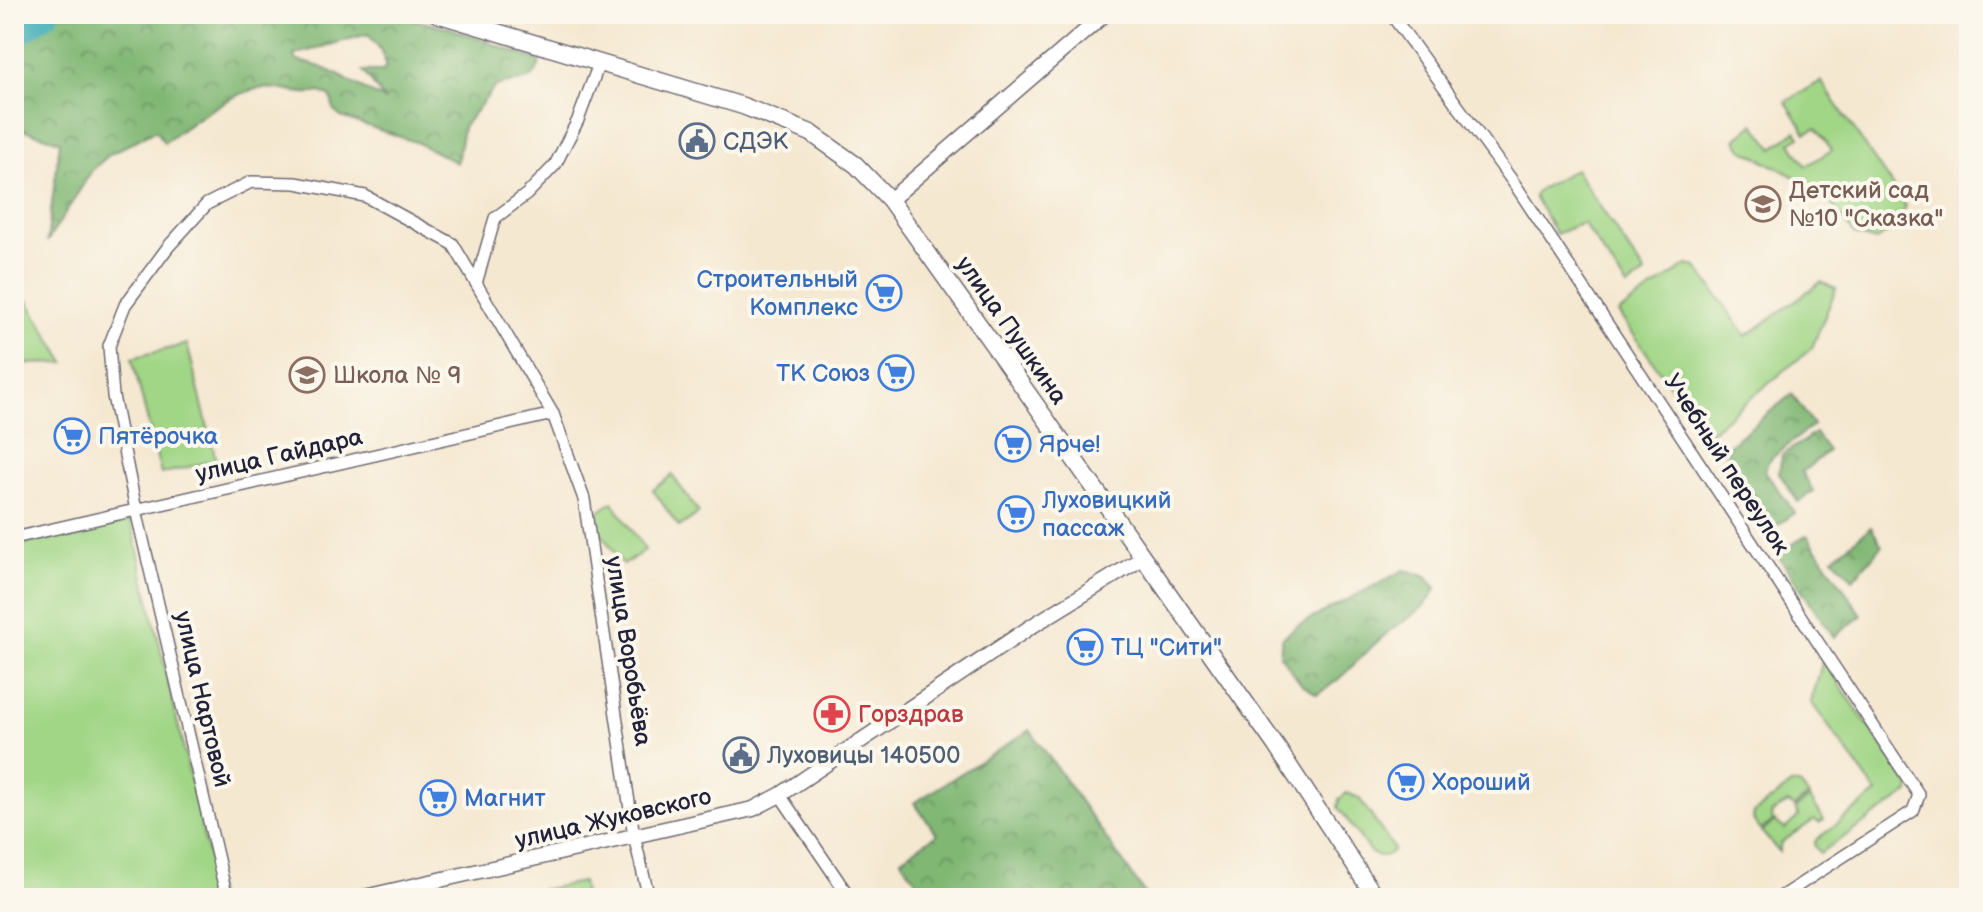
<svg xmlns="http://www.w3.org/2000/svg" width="1983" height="912" font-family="'Balsamiq Sans',sans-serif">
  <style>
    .green { fill: #a1d686; stroke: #627c60; stroke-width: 2 }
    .forest { fill: url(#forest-crowns); stroke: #516c57; stroke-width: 2; fill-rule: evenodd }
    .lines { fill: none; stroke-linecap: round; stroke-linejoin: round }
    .river { stroke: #39abb4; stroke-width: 22 }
    .minor-casing { stroke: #6c6770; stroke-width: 14 }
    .tertiary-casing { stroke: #6c6770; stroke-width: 17 }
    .secondary-casing { stroke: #6c6770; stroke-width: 19 }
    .minor { stroke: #fff; stroke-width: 11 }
    .tertiary { stroke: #fff; stroke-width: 14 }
    .secondary { stroke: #fff; stroke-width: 16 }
    .labels { text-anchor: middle; stroke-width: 8; stroke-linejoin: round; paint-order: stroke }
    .service-label { font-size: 24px; fill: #4e5e75; stroke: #fbf7ec; text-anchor: start }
    .education-label { font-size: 24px; fill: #785e54; stroke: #fbf7ec; text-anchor: start }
    .shop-label { font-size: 24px; fill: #366cbe; stroke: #fbf7ec; text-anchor: start }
    .street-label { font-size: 24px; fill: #22223b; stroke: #fbf7ec }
    .health-label { font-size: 24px; fill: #be3a42; stroke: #fbf7ec; text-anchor: start }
  </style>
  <defs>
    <pattern id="forest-crowns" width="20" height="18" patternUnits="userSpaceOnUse" patternTransform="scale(2)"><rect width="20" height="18" fill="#80b773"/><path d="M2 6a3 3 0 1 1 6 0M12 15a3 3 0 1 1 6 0" fill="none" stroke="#689460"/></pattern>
  </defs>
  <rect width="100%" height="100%" fill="#fbf7ec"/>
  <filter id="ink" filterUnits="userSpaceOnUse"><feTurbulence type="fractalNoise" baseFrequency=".0125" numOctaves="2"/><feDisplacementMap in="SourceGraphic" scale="16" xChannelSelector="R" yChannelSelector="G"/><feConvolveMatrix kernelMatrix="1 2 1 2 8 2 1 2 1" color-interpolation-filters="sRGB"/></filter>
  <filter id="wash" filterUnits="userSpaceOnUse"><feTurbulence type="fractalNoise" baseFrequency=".006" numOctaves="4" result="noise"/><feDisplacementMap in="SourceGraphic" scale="32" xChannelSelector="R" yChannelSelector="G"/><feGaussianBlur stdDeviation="1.8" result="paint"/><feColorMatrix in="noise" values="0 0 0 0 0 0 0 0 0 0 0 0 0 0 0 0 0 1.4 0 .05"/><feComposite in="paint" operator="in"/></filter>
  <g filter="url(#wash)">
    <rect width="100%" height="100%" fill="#f5e8d1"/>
    <g class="green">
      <path d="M1821 81 1906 206 1895 227 1876 241 1855 235 1823 192 1742 149 1736 139 1754 124 1773 148 1796 131 1800 137 1791 143 1806 166 1832 150 1816 128 1806 133 1786 102Z"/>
      <path d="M1575 169 1645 274 1627 287 1583 223 1556 234 1534 197 1537 191Z"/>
      <path d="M1687 265 1697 267 1746 336 1821 282 1836 289 1812 348 1706 435 1618 313Z"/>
      <path d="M14 278 65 363 14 364Z"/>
      <path d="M187 344 216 460 161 474 132 358Z"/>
      <path d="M672 475 699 513 679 527 653 490Z"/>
      <path d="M613 502 645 550 623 565 590 517Z"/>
      <path d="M131 521 218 898H14V546Z"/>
      <path d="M1823 660 1910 787 1909 793 1820 853 1814 845 1816 840 1877 793 1811 702Z"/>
      <path d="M1792 784H1799L1809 796 1794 807 1787 803 1771 814 1773 821 1761 830 1753 820 1754 813Z"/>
      <path d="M1347 793 1359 798 1394 849C1387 858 1380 857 1371 853L1338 807 1339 799Z"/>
      <path d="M1810 798 1824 820 1819 823 1814 820 1781 843 1779 852 1762 832 1775 821 1785 829 1799 816 1795 809Z"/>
      <path d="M582 882 585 898H499Z"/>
    </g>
    <g class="forest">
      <path d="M14 14H386L447 27 540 61C535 89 513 77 495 87L463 127 457 163 418 143 341 117 334 111 331 97 320 92C299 97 278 85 257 89 230 94 186 126 164 143L156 130 110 154 93 169 47 242 60 141 14 127ZM368 34 381 50 386 65 383 71H363L384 99C350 85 335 67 297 61L294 55Z"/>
      <path d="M1792 394 1813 425 1768 461 1765 471 1795 513 1764 534 1721 469 1730 444Z"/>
      <path d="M1815 433 1828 451 1802 472 1813 491 1798 502 1779 473 1782 455Z"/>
      <path d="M1871 527 1882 546 1853 579 1833 558Z"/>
      <path d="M1807 535 1862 615 1834 637 1777 554Z"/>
      <path d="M1404 570 1426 576 1436 588C1427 610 1403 620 1385 635 1360 655 1345 679 1317 694L1301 684 1280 655 1282 638 1297 626Z"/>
      <path d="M1030 730 1148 898H928L901 859 937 834 914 803Z"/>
    </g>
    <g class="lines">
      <path class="river" d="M14 38 48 14"/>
    </g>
  </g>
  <g filter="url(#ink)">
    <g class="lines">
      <defs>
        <g id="minor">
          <path d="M1391 14 1516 186 1919 795 1913 811 1779 898"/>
          <path d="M477 280 495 218 527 194 555 165 578 120 599 64"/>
          <path d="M14 538 553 414"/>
          <path d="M780 795 850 898"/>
          <path d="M227 898 136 510 113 396 109 346 125 305 168 247 207 204 251 182 296 183 365 196 453 244 553 414 584 499 634 836 649 898"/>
        </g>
        <g id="tertiary">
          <path d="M890 200 1105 14"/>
          <path d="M360 898 753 809 780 795 1032 626 1141 559"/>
        </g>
        <path id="secondary" d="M437 14 743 106 811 133 856 165 890 200 1031 398 1276 746 1376 898"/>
      </defs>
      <use href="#minor" class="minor-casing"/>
      <use href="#tertiary" class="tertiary-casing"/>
      <use href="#secondary" class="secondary-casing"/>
      <use href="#minor" class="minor"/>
      <use href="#tertiary" class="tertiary"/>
      <use href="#secondary" class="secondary"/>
    </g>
  </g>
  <defs>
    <symbol id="civic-ring" viewBox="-11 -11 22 22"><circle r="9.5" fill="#fbf7ec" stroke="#5c6f8a" stroke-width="1.5"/><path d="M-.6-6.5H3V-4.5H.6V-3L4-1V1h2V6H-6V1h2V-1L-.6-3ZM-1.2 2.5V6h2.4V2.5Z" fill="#5c6f8a"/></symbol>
    <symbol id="school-ring" viewBox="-11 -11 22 22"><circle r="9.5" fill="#fbf7ec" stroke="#8d6e63" stroke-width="1.5"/><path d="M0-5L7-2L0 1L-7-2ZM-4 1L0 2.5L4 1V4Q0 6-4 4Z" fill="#8d6e63"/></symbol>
    <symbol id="supermarket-ring" viewBox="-11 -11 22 22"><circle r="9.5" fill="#fbf7ec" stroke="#3f7fe0" stroke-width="1.5"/><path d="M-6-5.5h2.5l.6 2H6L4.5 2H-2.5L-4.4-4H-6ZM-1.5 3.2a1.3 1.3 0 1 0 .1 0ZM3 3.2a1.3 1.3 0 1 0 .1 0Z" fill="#3f7fe0"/></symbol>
    <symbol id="pharmacy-ring" viewBox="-11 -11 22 22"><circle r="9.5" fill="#fbf7ec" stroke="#e0444e" stroke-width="1.5"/><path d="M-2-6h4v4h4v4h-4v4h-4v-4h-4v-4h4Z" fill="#e0444e"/></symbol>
  </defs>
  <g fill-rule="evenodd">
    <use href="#civic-ring" x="677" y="121" width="40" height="40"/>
    <use href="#school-ring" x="1743" y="184" width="40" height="40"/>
    <use href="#supermarket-ring" x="864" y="273" width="40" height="40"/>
    <use href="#supermarket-ring" x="876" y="353" width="40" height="40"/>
    <use href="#school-ring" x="287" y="355" width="40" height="40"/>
    <use href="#supermarket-ring" x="52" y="416" width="40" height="40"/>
    <use href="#supermarket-ring" x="993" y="424" width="40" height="40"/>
    <use href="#supermarket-ring" x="996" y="494" width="40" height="40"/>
    <use href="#supermarket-ring" x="1065" y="627" width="40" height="40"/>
    <use href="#pharmacy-ring" x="812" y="694" width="40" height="40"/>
    <use href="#civic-ring" x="721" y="735" width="40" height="40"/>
    <use href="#supermarket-ring" x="1386" y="762" width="40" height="40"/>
    <use href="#supermarket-ring" x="418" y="778" width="40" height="40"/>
  </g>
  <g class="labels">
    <g class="service-label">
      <text x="723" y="149">СДЭК</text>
      <text x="767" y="763">Луховицы 140500</text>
    </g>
    <g class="education-label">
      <text x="1789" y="198">Детский сад<tspan x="1789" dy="28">№10 "Сказка"</tspan></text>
      <text x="333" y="383">Школа № 9</text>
    </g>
    <g class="shop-label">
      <text x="858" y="287" text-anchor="end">Строительный<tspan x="858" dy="28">Комплекс</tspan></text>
      <text x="870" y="381" text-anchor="end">ТК Союз</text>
      <text x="98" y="444">Пятёрочка</text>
      <text x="1039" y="452">Ярче!</text>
      <text x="1042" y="508">Луховицкий<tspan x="1042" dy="28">пассаж</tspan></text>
      <text x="1111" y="655">ТЦ "Сити"</text>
      <text x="1432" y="790">Хороший</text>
      <text x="464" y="806">Магнит</text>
    </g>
    <g class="street-label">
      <text transform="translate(1012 330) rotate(55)" y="8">улица Пушкина</text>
      <text transform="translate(279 455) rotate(-13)" y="8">улица Гайдара</text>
      <text transform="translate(1727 464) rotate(57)" y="8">Учебный переулок</text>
      <text transform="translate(629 651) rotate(81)" y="8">улица Воробьёва</text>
      <text transform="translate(203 699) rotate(77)" y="8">улица Нартовой</text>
      <text transform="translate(613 818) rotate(-13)" y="8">улица Жуковского</text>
    </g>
    <g class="health-label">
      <text x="858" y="722">Горздрав</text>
    </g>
  </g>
  <rect width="1983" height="912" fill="none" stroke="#fbf7ec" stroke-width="48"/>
</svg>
